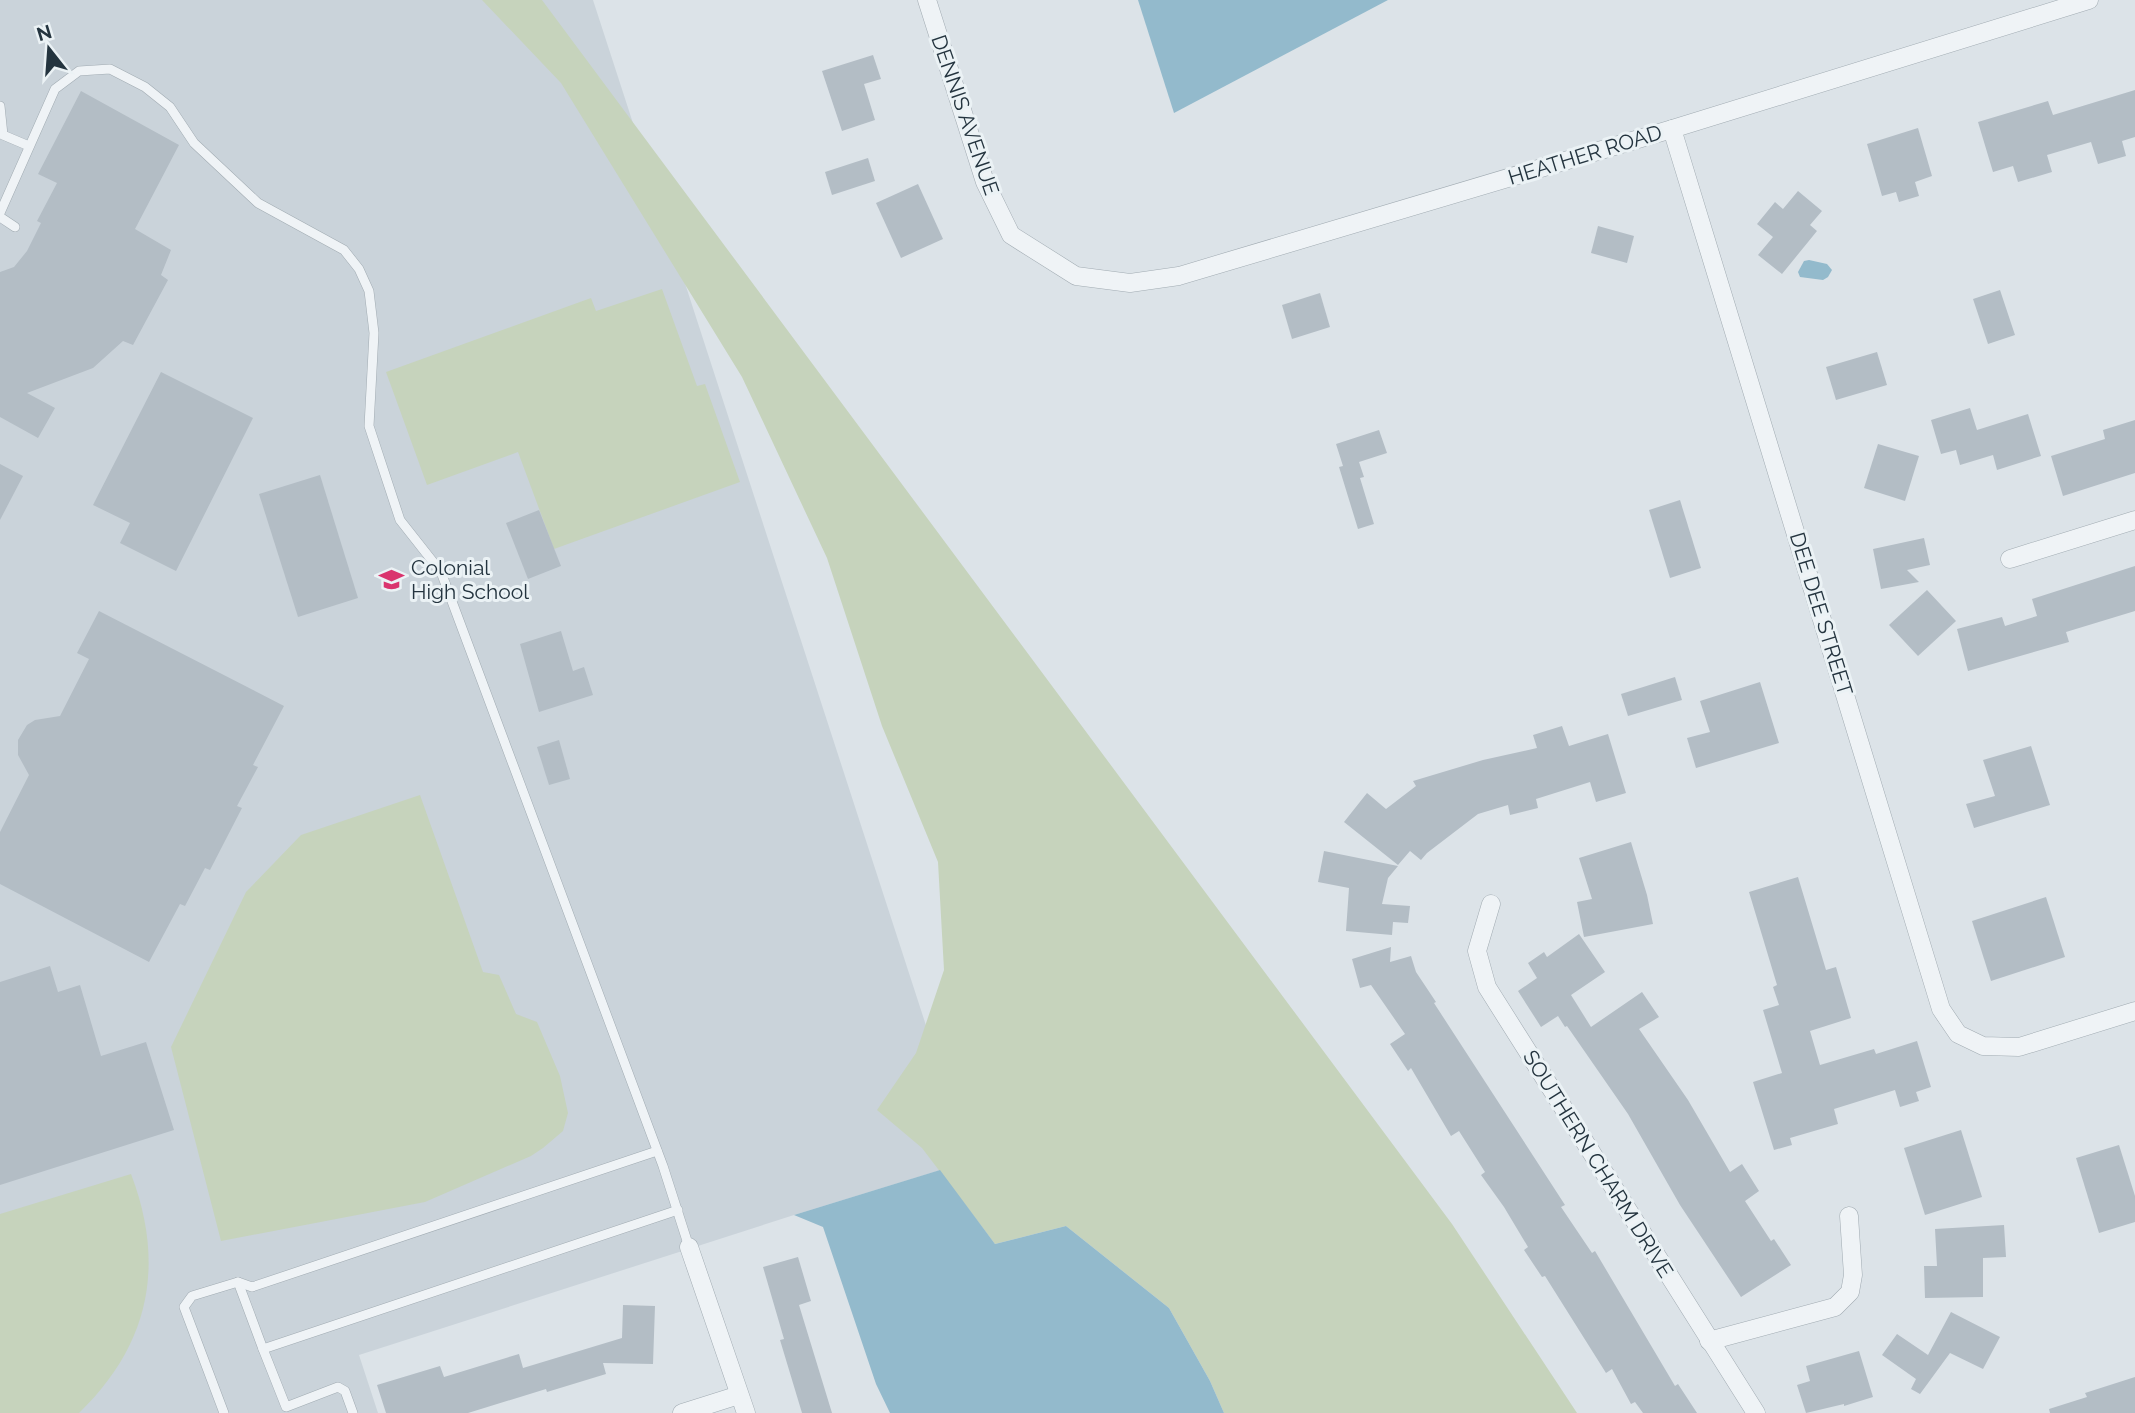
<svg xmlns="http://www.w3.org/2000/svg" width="2135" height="1413" font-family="Raleway,sans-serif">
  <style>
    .built { fill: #cad3da }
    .green { fill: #c6d3bc }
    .water { fill: #93bacc }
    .building { fill: #b3bdc5 }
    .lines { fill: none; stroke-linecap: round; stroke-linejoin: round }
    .lane-casing { stroke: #a1abb2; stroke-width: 10 }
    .street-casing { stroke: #a1abb2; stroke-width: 19 }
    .lane { stroke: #eff3f6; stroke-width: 9 }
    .street { stroke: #eff3f6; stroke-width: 18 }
    .labels { text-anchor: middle; stroke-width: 6; stroke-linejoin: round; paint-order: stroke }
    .street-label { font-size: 21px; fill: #24343f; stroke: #ebf2f5 }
    .poi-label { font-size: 21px; fill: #24343f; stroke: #ebf2f5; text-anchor: start }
  </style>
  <rect width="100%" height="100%" fill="#dce3e8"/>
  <path class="built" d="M0 0H593L970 1161 794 1215 359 1355 378 1413H0Z"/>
  <g class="green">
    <path d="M482 0H542L1452 1224 1577 1413H1224L1210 1381 1169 1308 1066 1226 995 1244 922 1148 877 1110 916 1053 944 970 938 862 882 726 827 558 742 377 561 83Z"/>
    <path d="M662 289 697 386 705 384 740 482 554 549 518 452 427 485 386 372 591 298 596 311Z"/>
    <path d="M420 795 483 972 499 975 516 1014 537 1022 560 1076 568 1113 563 1131 543 1148 531 1156 425 1202 221 1241 171 1047 246 892 301 835Z"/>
    <path d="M131 1174C166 1266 149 1345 79 1413H0V1214Z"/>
  </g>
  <g class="water">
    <path d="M1138 0H1388L1174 113Z"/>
    <path d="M1809 260 1827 264 1832 270 1828 277 1823 280 1800 277 1798 272 1804 261Z"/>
    <path d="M940 1170 995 1244 1066 1226 1169 1308 1210 1381 1224 1413H890L876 1384 823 1227 794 1215Z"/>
  </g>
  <g class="building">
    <path d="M873 55 881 79 864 84 875 120 842 131 822 71Z"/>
    <path d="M2135 90V137L2122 141 2126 156 2098 164 2091 142 2047 155 2052 172 2018 182 2013 166 1993 172 1978 122 2048 101 2053 115Z"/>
    <path d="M81 91 179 145 135 229 171 250 161 275 168 280 133 345 123 341 93 368 27 393 55 408 38 438 0 417V272L14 267 27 251 41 223 37 221 57 183 38 174Z"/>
    <path d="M1918 128 1932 176 1915 182 1919 196 1899 202 1896 192 1882 196 1867 144Z"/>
    <path d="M868 158 875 181 832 195 825 172Z"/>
    <path d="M918 184 943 239 901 258 876 203Z"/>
    <path d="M1798 191 1822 211 1810 225 1817 231 1782 274 1758 255 1773 237 1757 224 1775 202 1783 209Z"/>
    <path d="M1598 226 1634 236 1627 263 1591 253Z"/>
    <path d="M2000 290 2015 335 1988 344 1973 299Z"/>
    <path d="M1320 293 1330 327 1292 339 1282 305Z"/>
    <path d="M1877 352 1887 385 1836 400 1826 367Z"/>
    <path d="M161 372 253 418 176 571 120 543 130 523 93 505Z"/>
    <path d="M1970 408 1977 430 2028 414 2041 456 1997 470 1993 455 1960 465 1956 450 1941 454 1931 420Z"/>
    <path d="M2135 420V473L2063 496 2051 456 2105 439 2103 430Z"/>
    <path d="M1379 430 1387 453 1359 462 1364 477 1360 478 1374 524 1358 529 1339 467 1343 466 1336 444Z"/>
    <path d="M1878 444 1919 456 1905 501 1864 488Z"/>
    <path d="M0 464 23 476 0 520Z"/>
    <path d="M320 475 358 598 298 617 259 494Z"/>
    <path d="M1680 500 1701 568 1670 578 1649 510Z"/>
    <path d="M539 510 561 566 528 579 506 523Z"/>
    <path d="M1924 538 1930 565 1907 570 1919 582 1881 589 1873 549Z"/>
    <path d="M2135 566V611L2066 632 2069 642 1968 671 1957 629 2002 617 2005 626 2037 616 2032 599Z"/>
    <path d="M1927 590 1956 621 1918 656 1889 625Z"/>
    <path d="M99 611 284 706 253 765 258 767 237 806 242 808 210 870 205 868 185 906 180 904 149 962 0 884V832L29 775 18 755V740L27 725 35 720 60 716 89 659 77 653Z"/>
    <path d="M561 631 573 671 584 667 593 695 539 712 520 644Z"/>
    <path d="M1675 677 1682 700 1628 716 1621 694Z"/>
    <path d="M1760 682 1779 743 1696 768 1687 738 1710 732 1700 701Z"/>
    <path d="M1562 726 1569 746 1608 734 1626 793 1596 802 1590 782 1536 799 1538 808 1510 815 1508 805 1478 814 1427 853 1421 860 1410 851 1398 865 1344 822 1367 793 1386 809 1416 786 1413 781 1483 760 1537 748 1533 735Z"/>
    <path d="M559 740 570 779 549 785 537 747Z"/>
    <path d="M2031 746 2050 805 1974 828 1966 804 1995 796 1983 760Z"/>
    <path d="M1631 842 1647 895 1653 924 1584 937 1577 902 1592 899 1579 858Z"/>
    <path d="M1324 851 1398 866 1388 878 1382 904 1410 906 1408 923 1393 922 1392 935 1346 931 1349 888 1318 882Z"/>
    <path d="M1798 877 1826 970 1836 967 1851 1018 1810 1031 1820 1065 1874 1049 1876 1054 1917 1041 1931 1087 1916 1092 1919 1101 1900 1107 1895 1090 1834 1109 1838 1124 1790 1138 1792 1145 1774 1150 1753 1082 1782 1073 1763 1010 1779 1005 1773 987 1777 985 1749 892Z"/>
    <path d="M2046 897 2065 957 1991 981 1972 921Z"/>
    <path d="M1579 934 1605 972 1571 995 1591 1027 1642 992 1659 1017 1639 1029 1688 1100 1730 1172 1742 1164 1759 1191 1745 1201 1771 1241 1774 1239 1791 1265 1741 1297 1680 1205 1628 1114 1567 1026 1565 1027 1558 1016 1541 1027 1518 991 1537 978 1528 963 1544 952 1547 957Z"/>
    <path d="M1391 947 1390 962 1411 956 1416 972 1436 1002 1434 1003 1565 1205 1561 1207 1592 1253 1595 1251 1675 1386 1678 1384 1697 1413H1643L1635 1402 1631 1404 1612 1369 1606 1373 1545 1276 1542 1277 1524 1250 1528 1247 1504 1207 1481 1175 1485 1172 1459 1131 1451 1136 1411 1068 1408 1071 1390 1044 1405 1034 1371 985 1360 988 1352 959Z"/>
    <path d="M50 966 58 992 80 985 101 1056 146 1042 174 1130 0 1185V982Z"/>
    <path d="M1961 1130 1982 1197 1925 1215 1904 1148Z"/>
    <path d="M2119 1145 2135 1196V1222L2099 1233 2076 1158Z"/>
    <path d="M2004 1225 2006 1257 1983 1258V1297L1925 1298 1924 1266H1937L1935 1229Z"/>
    <path d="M798 1257 811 1301 799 1305 832 1413H802L780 1340 784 1339 763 1267Z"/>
    <path d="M623 1305 655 1306 653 1364 603 1363 606 1374 547 1392 546 1389 468 1413H386L377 1385 440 1366 444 1377 519 1354 523 1368 622 1338Z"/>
    <path d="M1951 1312 2000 1337 1983 1369 1950 1353 1920 1394 1911 1389 1916 1379 1882 1355 1897 1334 1928 1355Z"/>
    <path d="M1859 1351 1873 1397 1844 1406V1404L1806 1413 1797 1385 1810 1381 1806 1366Z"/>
    <path d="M2135 1377V1413H2050L2049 1409 2087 1397 2085 1393Z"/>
  </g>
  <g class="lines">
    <defs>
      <g id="lane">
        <path d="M0 106 3 135 29 146"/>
        <path d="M0 213 55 89 79 71 110 69 145 87 170 107 194 143 258 203 344 250 359 269 369 291 374 333 369 426 400 520 441 572 663 1166 689 1247"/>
        <path d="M0 217 15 227"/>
        <path d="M238 1282 263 1349"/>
        <path d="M224 1413 184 1307 192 1296 238 1282 252 1287 657 1151"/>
        <path d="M353 1413 345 1391 338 1387 286 1407 263 1349 678 1210"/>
      </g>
      <g id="street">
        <path d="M927 0 985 182 1011 235 1076 276 1130 283 1179 276 1672 129 2089 0"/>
        <path d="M1672 129 1941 1009 1958 1034 1983 1046 2019 1047 2135 1011"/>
        <path d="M2010 559 2135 520"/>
        <path d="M1491 904 1477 951 1487 987 1756 1413"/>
        <path d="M689 1247 746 1413"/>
        <path d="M1709 1341 1835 1307 1850 1292 1853 1275 1849 1216"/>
        <path d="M682 1413 739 1395"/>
      </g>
    </defs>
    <use href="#lane" class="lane-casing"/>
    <use href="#street" class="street-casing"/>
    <use href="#lane" class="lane"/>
    <use href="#street" class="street"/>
  </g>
  <defs>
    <symbol id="school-bare" viewBox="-9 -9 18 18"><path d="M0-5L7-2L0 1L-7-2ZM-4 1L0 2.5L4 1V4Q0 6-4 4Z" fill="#da346e" stroke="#ebf2f5" stroke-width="2.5" paint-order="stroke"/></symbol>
  </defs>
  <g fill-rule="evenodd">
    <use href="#school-bare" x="374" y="562" width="35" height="35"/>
  </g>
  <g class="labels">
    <g class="street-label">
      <text transform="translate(965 115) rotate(71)" y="7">DENNIS AVENUE</text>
      <text transform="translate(1585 155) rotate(-17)" y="7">HEATHER ROAD</text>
      <text transform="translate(1821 614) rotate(73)" y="7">DEE DEE STREET</text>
      <text transform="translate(1598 1164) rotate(58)" y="7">SOUTHERN CHARM DRIVE</text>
    </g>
    <g class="poi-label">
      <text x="411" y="575">Colonial<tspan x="411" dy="24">High School</tspan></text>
    </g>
  </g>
  <g transform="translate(49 49) rotate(343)" stroke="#ebf2f5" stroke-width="5" paint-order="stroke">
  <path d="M0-5L12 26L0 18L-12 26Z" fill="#24343f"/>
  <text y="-10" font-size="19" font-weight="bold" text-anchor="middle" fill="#24343f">N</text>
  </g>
</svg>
